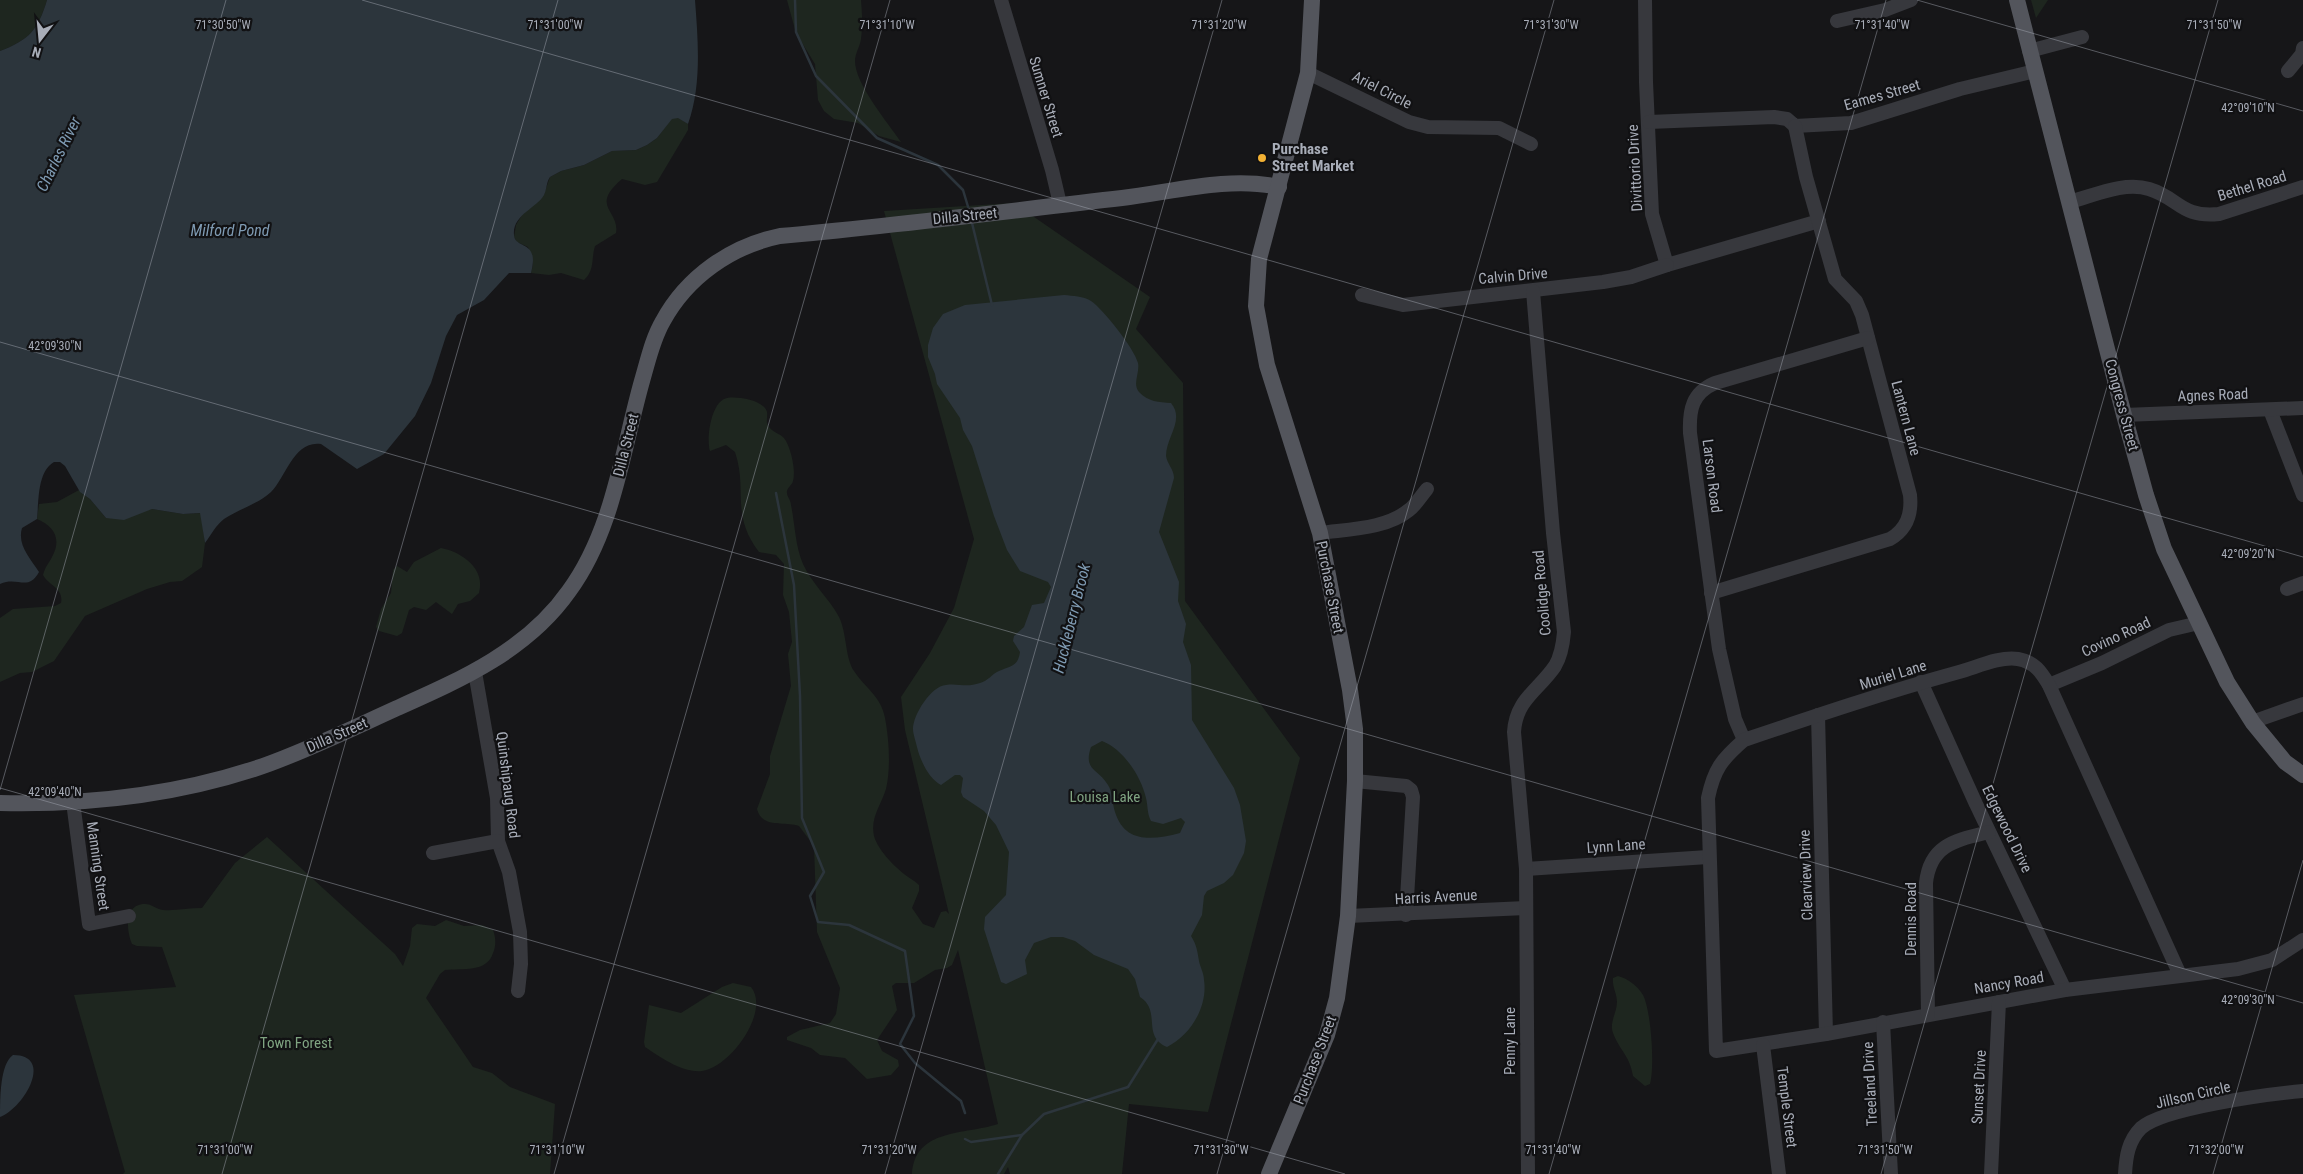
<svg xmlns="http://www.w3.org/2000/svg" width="2303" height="1174" font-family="'Roboto Condensed',sans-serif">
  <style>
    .green { fill: #1e261f }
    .water { fill: #2c353c; fill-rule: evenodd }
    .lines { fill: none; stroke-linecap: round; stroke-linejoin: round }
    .stream { stroke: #2c353c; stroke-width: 2.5 }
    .minor { stroke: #37383d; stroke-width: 14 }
    .major { stroke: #53555c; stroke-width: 16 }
    .ticks { fill: none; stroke: #a8adb8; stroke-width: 1; stroke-opacity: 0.45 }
    .poi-dot { fill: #f2b134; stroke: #111113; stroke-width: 2 }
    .labels { text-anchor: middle; stroke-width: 4.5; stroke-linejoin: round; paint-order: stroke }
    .street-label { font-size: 15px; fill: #a8adb8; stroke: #111113 }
    .poi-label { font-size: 15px; font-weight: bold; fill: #a8adb8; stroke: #111113; text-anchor: start }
    .park-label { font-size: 15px; fill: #7fa381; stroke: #111113 }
    .water-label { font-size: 16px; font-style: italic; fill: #7f9bb3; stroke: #111113 }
    .ticks-label { font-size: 12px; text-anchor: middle; fill: #a8adb8; stroke: #111113; stroke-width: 4.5; stroke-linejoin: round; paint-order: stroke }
  </style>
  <rect width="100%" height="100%" fill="#161618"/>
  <g class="green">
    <path d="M0 0H47C38 30 29 40 0 51Z"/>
    <path d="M787 0H861C862 13 863 26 861 39 860 46 855 54 855 61 855 84 888 123 901 142L879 136 858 123 834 119 824 111 818 100 815 64 796 33Z"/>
    <path d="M2031 0H2048L2036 18Z"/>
    <path d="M678 117 688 124V130L657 182 645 185 622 179C589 207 620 210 616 233L595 246C591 259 595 270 584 280L561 273 549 275 531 273 533 264 528 247 517 242 514 237 516 225 522 215 544 194 550 177 561 171 584 165 612 151 636 150 647 145 657 138 672 118Z"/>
    <path d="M1014 203 1150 297 1136 329 1183 383 1185 601 1300 758 1208 1112 1129 1104 1122 1174H1010L1008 1167 1004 1174H912C915 1128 965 1135 998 1124L958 950 952 965 947 968 935 970 914 983H896L892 986 897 1010 877 1040 882 1051 898 1060 899 1066 891 1075 867 1079 845 1058 820 1055 811 1048 787 1040V1037L800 1030 830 1023 836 1014 840 988 817 932 814 846 799 826C785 821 762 829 757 809L770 774V756L791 686 788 654 792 642 789 612 783 595 784 564 776 555 759 552C730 514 748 490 735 452L726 445 710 451C706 439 711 401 727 398 737 396 764 400 767 412 768 417 765 422 769 427 773 433 783 434 786 441 791 450 796 470 793 481 792 485 788 487 787 491 786 496 791 500 791 505 795 524 795 545 803 564 812 584 829 598 839 617 847 633 845 658 854 671 865 688 881 696 885 718 889 739 891 768 886 789 881 805 870 818 874 836 878 850 893 865 904 874 909 878 914 880 919 885V891L912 908 923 924 934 928 941 912 946 911 949 914 905 730 901 697 930 653 954 608 974 539 884 211Z"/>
    <path d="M79 490 90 499 106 518 152 509 183 514 201 513 205 543 202 567 182 581 170 582 147 589 85 616 54 661 32 672 20 673 0 682V618L13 609 55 606 61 603C64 588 49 586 43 575 45 567 49 563 52 557 62 539 54 526 37 519L39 504 57 502Z"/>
    <path d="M441 548C462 552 486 569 479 593L470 601 458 604 452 614 436 602 426 610 414 607 409 610 402 633 397 636 379 631 376 627 381 609 391 593 393 570 397 566 407 572 414 562Z"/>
    <path d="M267 837 395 954 403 966 410 946 412 928 417 924 435 926 446 920 464 926 482 925 493 930C496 938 496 946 493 953 487 973 462 968 445 970L440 974 426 998 473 1067 492 1073 510 1087 555 1104 550 1174H123L125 1172 74 995 176 987 162 947 137 946 132 944C126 930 124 904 145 904 152 904 156 909 163 910 175 911 189 908 202 908L235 863Z"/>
    <path d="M1618 976C1628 979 1637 985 1643 995 1651 1010 1655 1067 1650 1084L1645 1086 1633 1076C1630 1056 1620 1051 1613 1033 1609 1023 1617 1012 1617 1002 1617 993 1612 987 1613 978Z"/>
    <path d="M733 983 751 987C771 1012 729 1068 702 1071 682 1073 660 1057 645 1047L644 1042 649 1005 681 1013 722 987Z"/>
  </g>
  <g class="water">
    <path d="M47 0H695C698 40 702 85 688 124L678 118 672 119 657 138 647 145 636 150 612 151 584 165 561 171 550 177C546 183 547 189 544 195 537 208 512 215 514 235 515 250 540 239 531 273H509L484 300 457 315 446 336 431 383 415 416 384 454 357 469 321 444C294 440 286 477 271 492 258 504 239 509 224 519 216 525 211 535 205 543L200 513 183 514 152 509 124 520 106 518 90 499 80 492 65 466 60 462H54C37 472 39 501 37 519L22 528C17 545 30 558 39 572 28 592 18 576 0 584V51C29 40 38 30 47 0Z"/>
    <path d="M1064 295C1073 296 1083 296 1091 301 1103 309 1134 348 1138 363 1140 373 1132 384 1139 392 1148 402 1159 402 1171 403 1185 420 1166 437 1166 456 1167 464 1174 469 1174 478L1159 532 1179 582 1178 601 1186 624 1183 642 1191 665 1192 720 1234 788 1240 805 1246 841 1244 853 1233 875 1224 883 1207 891 1204 896 1202 915 1191 936C1197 946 1197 950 1199 961 1200 967 1204 973 1204 980 1208 1006 1191 1035 1167 1047 1141 1036 1162 1011 1140 997L1135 979 1128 969 1094 955 1075 941 1063 937H1051L1034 943 1025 960 1027 974 1006 984 1001 982 984 929 985 917 1006 895 1009 852 996 825 984 811 963 797 961 792 963 778 960 775H955L941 785C929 779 920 760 917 747 916 742 913 734 913 729 913 715 931 686 946 685 958 683 966 688 980 683 988 681 992 674 999 671 1010 666 1018 667 1020 652L1013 641 1014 636 1024 627 1032 605 1044 603 1051 587 1048 582 1020 571 1007 550 994 516 972 446 963 430 960 418 937 384 935 374 928 357V345L933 328 943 314 965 305ZM1102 741C1123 749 1141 776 1146 798 1148 806 1147 814 1151 821L1163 824 1181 818 1185 822 1180 833C1153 840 1125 844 1115 812 1112 803 1113 793 1108 785 1098 768 1083 771 1091 747Z"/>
    <path d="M13 1055C54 1055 25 1107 0 1117 0 1098 0 1064 13 1055Z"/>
  </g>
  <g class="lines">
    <g class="stream">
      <path d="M795 0 796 32 816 76 877 138 938 165 963 190 969 210"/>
      <path d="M972 223 992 305"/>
      <path d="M776 493 794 585 800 696 802 818 824 872 810 896 818 922 849 925 905 951 914 1016 900 1044 915 1063 961 1101 965 1113"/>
      <path d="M965 1139 971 1142 1022 1135"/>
      <path d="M998 1174 1022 1135 1044 1114 1128 1087 1158 1039"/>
    </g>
    <g class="minor">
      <path d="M1001 0 1052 170 1060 204"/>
      <path d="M1645 0 1646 82 1652 214 1667 265 1819 221"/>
      <path d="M1837 21 1885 10 1911 0"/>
      <path d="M2029 51 2082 37"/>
      <path d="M2288 71 2302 54 2303 48"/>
      <path d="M1308 73 1409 122 1428 127 1499 128 1531 144"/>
      <path d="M1649 122 1774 117 1787 119 1795 126 1851 123 1960 89 2035 71"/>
      <path d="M2069 202C2093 196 2124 181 2149 189 2179 198 2181 218 2219 214L2303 187"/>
      <path d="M1362 295 1403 305 1603 282 1631 277 1667 265"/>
      <path d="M2270 410 2303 495"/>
      <path d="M2124 415 2303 408"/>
      <path d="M1320 533C1349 529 1386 529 1409 510 1416 505 1421 496 1427 489"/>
      <path d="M2287 589 2303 583"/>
      <path d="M1711 593 1890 539C1907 529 1912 514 1910 495L1862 315 1856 301 1835 279 1806 177 1795 126"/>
      <path d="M475 672 497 798 498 841 509 872 520 932 521 964 518 991"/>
      <path d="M1921 682 1976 804 2065 990"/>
      <path d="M2049 685 2102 663 2169 630 2199 623"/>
      <path d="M1818 715 1826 1034"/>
      <path d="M2252 722 2303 704"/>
      <path d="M1744 740 1735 719 1719 649 1690 433C1689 410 1692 393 1715 383L1868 338"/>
      <path d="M1355 781 1406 786 1411 790 1413 797 1406 915"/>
      <path d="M73 802 89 924 129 916"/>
      <path d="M433 853 498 841"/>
      <path d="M1526 869 1708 857"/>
      <path d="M1348 916 1526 908"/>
      <path d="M2180 975 2049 685C2041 672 2035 662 2018 659 2000 656 1977 667 1959 672 1886 692 1815 716 1744 740 1722 759 1714 769 1708 798L1716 1051 1826 1034 2065 990 2238 969 2272 960 2303 940"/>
      <path d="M1928 1015 1926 883C1930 844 1957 840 1989 832"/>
      <path d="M1883 1022 1891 1174"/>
      <path d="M1763 1045 1779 1174"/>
      <path d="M1528 1174 1526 869 1514 732C1516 699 1539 690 1555 666 1561 656 1563 644 1564 632L1553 533 1533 291"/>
      <path d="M1991 1174 1999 1002"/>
      <path d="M2125 1174C2126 1157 2128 1141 2141 1128 2163 1108 2269 1094 2303 1091"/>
    </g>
    <g class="major">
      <path d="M2017 0 2124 415 2146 495 2164 549 2227 682 2253 723 2285 762 2303 775"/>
      <path d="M0 803C89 805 178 795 263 766 308 750 351 729 395 709 460 680 527 651 569 591 613 531 622 452 642 381 648 361 652 340 663 321 687 277 731 246 780 236 894 226 1008 211 1122 198 1173 192 1228 176 1279 187"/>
      <path d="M1269 1174 1327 1035 1337 998 1348 916 1355 781V729L1350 690 1320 533 1267 365 1256 306 1259 259 1308 73 1312 0"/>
    </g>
  </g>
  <path class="ticks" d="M362 0 2303 557M1917 0 2303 111M0 342 2303 1003M0 788 1345 1174M0 790 226 0M222 1174 558 0M554 1174 890 0M885 1174 1222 0M1217 1174 1554 0M1549 1174 1886 0M1881 1174 2218 0M2213 1174 2303 860"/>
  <circle class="poi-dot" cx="1262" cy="158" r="5"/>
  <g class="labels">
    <g class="street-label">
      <text transform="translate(1382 90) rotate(27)" y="5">Ariel Circle</text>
      <text transform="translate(1882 95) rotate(-16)" y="5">Eames Street</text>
      <text transform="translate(1046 97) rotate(73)" y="5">Sumner Street</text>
      <text transform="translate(1635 168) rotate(-93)" y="5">Divittorio Drive</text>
      <text transform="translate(2252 186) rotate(-17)" y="5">Bethel Road</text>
      <text transform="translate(965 216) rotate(-6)" y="5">Dilla Street</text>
      <text transform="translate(1513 276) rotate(-5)" y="5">Calvin Drive</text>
      <text transform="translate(2213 395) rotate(-2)" y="5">Agnes Road</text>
      <text transform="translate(2122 405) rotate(75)" y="5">Congress Street</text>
      <text transform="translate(1906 418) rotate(75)" y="5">Lantern Lane</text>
      <text transform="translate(626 445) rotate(-76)" y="5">Dilla Street</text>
      <text transform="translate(1712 476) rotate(83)" y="5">Larson Road</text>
      <text transform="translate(1330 587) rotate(79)" y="5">Purchase Street</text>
      <text transform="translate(1542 593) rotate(-95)" y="5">Coolidge Road</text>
      <text transform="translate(2116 637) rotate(-25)" y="5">Covino Road</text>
      <text transform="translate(1893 675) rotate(-17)" y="5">Muriel Lane</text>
      <text transform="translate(337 735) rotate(-24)" y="5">Dilla Street</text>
      <text transform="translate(508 785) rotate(83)" y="5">Quinshipaug Road</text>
      <text transform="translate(2007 829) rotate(64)" y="5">Edgewood Drive</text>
      <text transform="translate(1616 846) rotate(-4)" y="5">Lynn Lane</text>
      <text transform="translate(98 866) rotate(82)" y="5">Manning Street</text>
      <text transform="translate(1806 875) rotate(-92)" y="5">Clearview Drive</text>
      <text transform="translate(1436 897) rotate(-3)" y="5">Harris Avenue</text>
      <text transform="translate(1911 919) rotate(-90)" y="5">Dennis Road</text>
      <text transform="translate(2009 983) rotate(-10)" y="5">Nancy Road</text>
      <text transform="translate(1510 1041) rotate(-90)" y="5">Penny Lane</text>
      <text transform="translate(1315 1060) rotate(-69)" y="5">Purchase Street</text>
      <text transform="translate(1870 1084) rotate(-93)" y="5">Treeland Drive</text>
      <text transform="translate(1979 1087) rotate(-87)" y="5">Sunset Drive</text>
      <text transform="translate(2193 1095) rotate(-13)" y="5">Jillson Circle</text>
      <text transform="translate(1787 1107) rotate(83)" y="5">Temple Street</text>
    </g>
    <g class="poi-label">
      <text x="1272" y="154">Purchase<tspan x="1272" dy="17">Street Market</tspan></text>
    </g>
    <g class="park-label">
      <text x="1105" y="802">Louisa Lake</text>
      <text x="296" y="1048">Town Forest</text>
    </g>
    <g class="water-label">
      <text transform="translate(58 154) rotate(-64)" y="6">Charles River</text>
      <text x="230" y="236">Milford Pond</text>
      <text transform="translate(1071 618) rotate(-76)" y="6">Huckleberry Brook</text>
    </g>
  </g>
  <g class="ticks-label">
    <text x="223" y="29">71°30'50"W</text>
    <text x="555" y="29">71°31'00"W</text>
    <text x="887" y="29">71°31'10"W</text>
    <text x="1219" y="29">71°31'20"W</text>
    <text x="1551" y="29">71°31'30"W</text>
    <text x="1882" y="29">71°31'40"W</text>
    <text x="2214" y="29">71°31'50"W</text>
    <text x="2248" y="112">42°09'10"N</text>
    <text x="55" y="350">42°09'30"N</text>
    <text x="2248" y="558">42°09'20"N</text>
    <text x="55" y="796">42°09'40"N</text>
    <text x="2248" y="1004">42°09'30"N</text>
    <text x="225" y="1154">71°31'00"W</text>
    <text x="557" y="1154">71°31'10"W</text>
    <text x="889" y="1154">71°31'20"W</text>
    <text x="1221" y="1154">71°31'30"W</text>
    <text x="1553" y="1154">71°31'40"W</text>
    <text x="1885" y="1154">71°31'50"W</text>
    <text x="2216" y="1154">71°32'00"W</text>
  </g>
  <g transform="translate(40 40) rotate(196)" stroke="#111113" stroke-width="4" paint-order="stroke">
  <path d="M0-4L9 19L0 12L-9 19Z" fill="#a8adb8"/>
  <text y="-8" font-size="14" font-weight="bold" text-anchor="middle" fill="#a8adb8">N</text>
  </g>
</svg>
